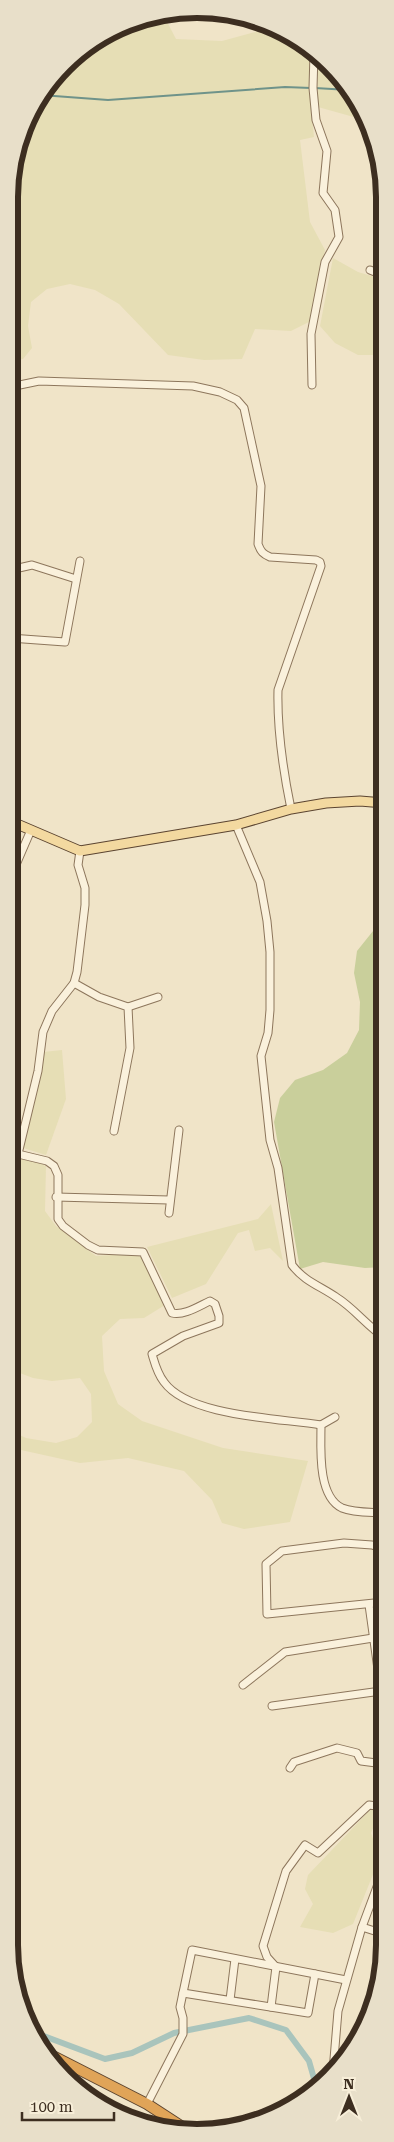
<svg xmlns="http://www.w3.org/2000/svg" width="394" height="2142" font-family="'Roboto Serif',serif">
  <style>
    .farmland { fill: #e6deb5 }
    .green { fill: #c9cf9b }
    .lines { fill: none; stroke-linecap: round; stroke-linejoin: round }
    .stream { stroke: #6f938a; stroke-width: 2 }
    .canal { stroke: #a9c4bc; stroke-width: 6 }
    .minor-casing { stroke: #8d765c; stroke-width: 9 }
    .major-casing { stroke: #5b4430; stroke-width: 11 }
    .highway-casing { stroke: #5b4430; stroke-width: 12 }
    .minor { stroke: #faf1dc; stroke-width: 7 }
    .major { stroke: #f3d9a0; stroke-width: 9 }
    .highway { stroke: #e0a458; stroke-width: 10 }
    .rim { fill: none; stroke: #3d2e20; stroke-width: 6 }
  </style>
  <rect width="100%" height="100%" fill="#f0e4c8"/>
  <g class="farmland">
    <path d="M163 14 176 39 222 41 255 32 269 25 280 28 310 50 309 89 314 137 300 140 310 222 325 250 311 321 291 331 255 329 242 359 204 360 168 355 119 304 95 290 70 284 47 289 31 302 28 326 32 348 23 359 10 361V173L34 103 82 48 148 15Z"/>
    <path d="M317 55 330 64 366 114 368 121 318 107Z"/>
    <path d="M333 258 358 272 385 280V352L380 355H358L335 343 320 326Z"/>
    <path d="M62 1050 66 1099 46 1155 23 1148 43 1052Z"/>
    <path d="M20 1155 46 1166 45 1211 56 1226 96 1256 142 1253 165 1305 144 1318 120 1319 102 1336 104 1371 118 1404 142 1421 223 1448 308 1461 290 1522 244 1529 222 1523 212 1500 184 1471 128 1458 80 1463 21 1450 9 1452V1430L26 1438 56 1443 77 1437 92 1422 91 1394 80 1378 52 1381 33 1378 9 1369V1168Z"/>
    <path d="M271 1204 283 1261 270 1248 255 1251 249 1230 238 1233 206 1284 172 1298 147 1247 258 1219Z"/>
    <path d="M372 1808 380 1812 371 1833 380 1857 353 1924 333 1933 300 1927 313 1904 305 1889 308 1875Z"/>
  </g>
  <path class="green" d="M384 922V1267L365 1268 323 1262 300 1269 274 1122 280 1098 295 1080 323 1070 347 1053 359 1030 360 1002 354 973 357 951 377 926Z"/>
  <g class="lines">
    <g class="stream">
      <path d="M315 88 349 90"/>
      <path d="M41 95 108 100 285 87 311 88"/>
    </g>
    <path class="canal" d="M33 2032 105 2059 132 2053 174 2033 249 2018 286 2030 309 2061 317 2089"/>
    <defs>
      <g id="minor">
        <path d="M370 270 385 276"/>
        <path d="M312 385 311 334 325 262 339 237 335 210 323 193 327 151 316 120 313 88 314 53"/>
        <path d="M10 387 39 381 193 386 220 392 237 400 244 408 261 486 258 544C261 552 263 554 270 557L316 560 320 562 321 566 278 690C277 730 283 770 291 809"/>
        <path d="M10 570 32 565 76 579"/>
        <path d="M10 638 65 642 80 561"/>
        <path d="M236 825 260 882 267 921 270 952V1010L268 1033 261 1056 270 1140 278 1168 292 1265C304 1281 320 1286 336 1297 354 1308 367 1326 384 1337"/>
        <path d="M10 873 15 867 31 830"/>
        <path d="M74 983 99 997 128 1007 130 1048 114 1131"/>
        <path d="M128 1007 158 997"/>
        <path d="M18 1154 38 1071 43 1032 52 1011 74 983 77 972 85 905V888L78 865 80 851"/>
        <path d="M9 1156 18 1154 47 1161 54 1166 58 1175V1219L63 1226 88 1245 98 1250 143 1252 172 1313C184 1316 199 1306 210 1301L215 1304 219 1316V1323L183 1336 152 1354C155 1364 157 1373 164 1382 189 1417 280 1418 321 1425"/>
        <path d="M56 1197 169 1200"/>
        <path d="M169 1213 179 1130"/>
        <path d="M335 1417 321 1425C321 1447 317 1496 342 1508 354 1513 371 1512 384 1513"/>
        <path d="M383 1460 384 1461"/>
        <path d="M384 1602 267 1614 266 1564 282 1551 344 1543 372 1545 384 1549"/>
        <path d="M243 1685 285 1652 373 1638"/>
        <path d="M272 1706 381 1691 369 1605"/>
        <path d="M290 1768 294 1762 337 1748 357 1753 361 1761 384 1764"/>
        <path d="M362 1927 384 1934"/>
        <path d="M183 1993 308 2013 315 1974"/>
        <path d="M230 2000 235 1959"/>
        <path d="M271 2007 276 1967 267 1957 263 1946 286 1871 305 1845 318 1853 369 1805 384 1807"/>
        <path d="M333 2071 338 2011 362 1927 384 1868"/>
        <path d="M147 2104 183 2034V2018L180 2007 192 1950 346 1980"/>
      </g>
      <path id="major" d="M10 821 80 851 236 825 291 809 326 803 360 801 384 803"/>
      <path id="highway" d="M47 2053 147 2104 190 2132"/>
    </defs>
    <use href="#minor" class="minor-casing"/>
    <use href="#major" class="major-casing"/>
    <use href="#highway" class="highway-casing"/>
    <use href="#minor" class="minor"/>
    <use href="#major" class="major"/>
    <use href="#highway" class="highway"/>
  </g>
  <path d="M0 0H394V2142H0ZM197 18H197A179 179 0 0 1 376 197V1945A179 179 0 0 1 197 2124H197A179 179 0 0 1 18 1945V197A179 179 0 0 1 197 18Z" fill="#e8dfc9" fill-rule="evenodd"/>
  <path class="rim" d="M197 18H197A179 179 0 0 1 376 197V1945A179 179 0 0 1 197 2124H197A179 179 0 0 1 18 1945V197A179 179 0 0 1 197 18Z"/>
  <g transform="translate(349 2097)" stroke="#f7eed8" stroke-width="4" paint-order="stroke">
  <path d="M0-4L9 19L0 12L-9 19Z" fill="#3d2e20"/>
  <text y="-8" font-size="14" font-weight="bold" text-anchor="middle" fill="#3d2e20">N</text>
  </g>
  <path d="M22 2112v8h92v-8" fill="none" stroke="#3d2e20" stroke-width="2.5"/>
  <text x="30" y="2112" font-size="15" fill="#3d2e20" stroke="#f7eed8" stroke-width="4" paint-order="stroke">100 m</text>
</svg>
